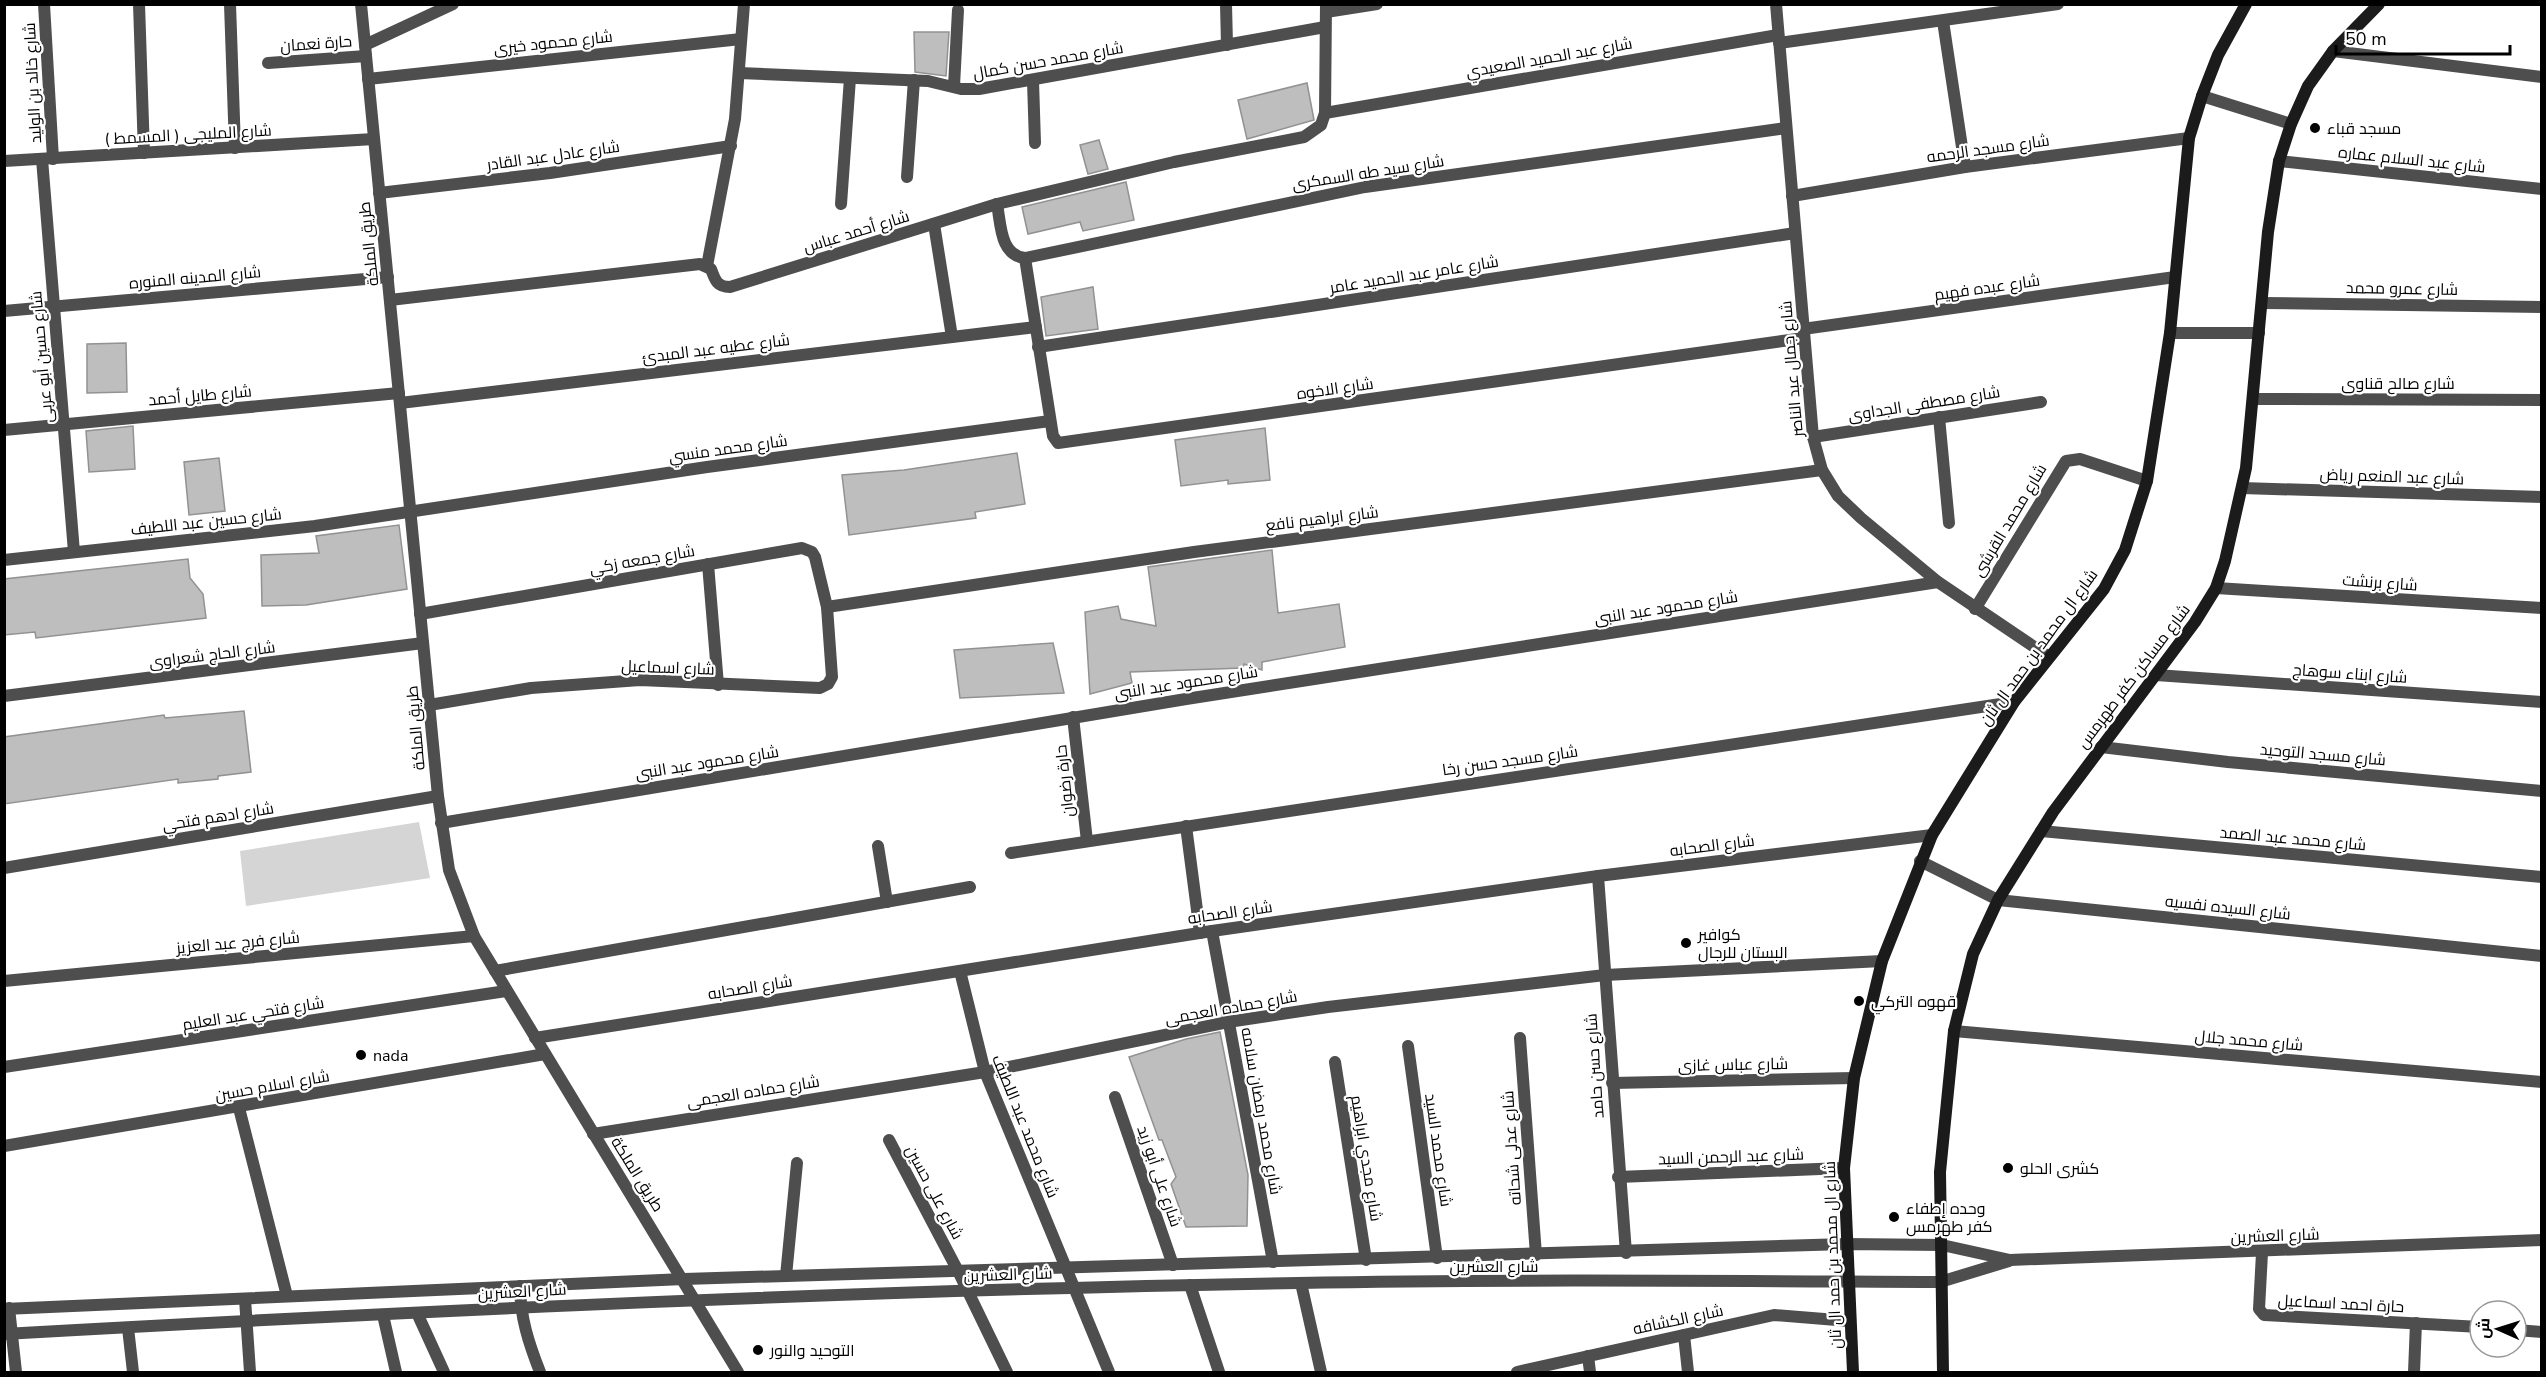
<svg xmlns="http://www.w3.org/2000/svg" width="2546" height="1377" font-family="'Nunito Sans',Cairo,sans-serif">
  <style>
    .green { fill: #d5d5d5 }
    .building { fill: #bebebe; stroke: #929292; stroke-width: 1.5 }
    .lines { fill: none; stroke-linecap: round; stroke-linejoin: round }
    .lane { stroke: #4e4e4e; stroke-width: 12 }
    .street { stroke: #4e4e4e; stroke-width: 12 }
    .secondary { stroke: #1b1b1b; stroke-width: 12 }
    .poi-dot { fill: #000; stroke: #fff; stroke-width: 2 }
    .labels { text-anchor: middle; stroke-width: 4.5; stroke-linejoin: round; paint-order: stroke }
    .street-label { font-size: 16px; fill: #000; stroke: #fff }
    .poi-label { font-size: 16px; fill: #000; stroke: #fff; text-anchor: start }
  </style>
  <rect width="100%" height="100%" fill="#fff"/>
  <path class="green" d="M419 822 430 878 246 906 240 851Z"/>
  <g class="building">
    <path d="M914 32H949L946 76 915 72Z"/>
    <path d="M1307 83 1314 120 1247 139 1238 100Z"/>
    <path d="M1099 140 1108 169 1088 174 1080 145Z"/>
    <path d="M1126 182 1134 220 1083 231 1080 222 1028 234 1022 207Z"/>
    <path d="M1093 287 1098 329 1046 336 1041 297Z"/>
    <path d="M126 343 127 392 87 393V344Z"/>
    <path d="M133 426 135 469 89 472 86 431Z"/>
    <path d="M1265 428 1270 480 1228 484V480L1181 486 1175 440Z"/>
    <path d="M1017 453 1025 504 975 512 976 518 849 535 842 475 904 470Z"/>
    <path d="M219 458 225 511 189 515 184 462Z"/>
    <path d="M399 525 407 589 306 605 262 606 261 555 319 553 316 536Z"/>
    <path d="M1272 550 1278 613 1339 604 1345 647 1262 662V670L1244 664 1243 668 1130 672 1132 683 1090 694 1085 612 1118 606 1121 619 1156 626 1148 567Z"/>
    <path d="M188 559 190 578 203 594 206 618 36 638 35 632 4 635V579Z"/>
    <path d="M1053 643 1064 693 960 698 954 650Z"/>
    <path d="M244 711 251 772 218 776V779L178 783V779L4 804V737L164 715 165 718Z"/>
    <path d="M1220 1032 1248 1175 1247 1226 1186 1227 1171 1184 1176 1177 1162 1140H1159L1129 1057 1186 1039Z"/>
  </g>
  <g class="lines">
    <g class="lane">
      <path d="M878 846 887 902"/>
      <path d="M495 971 970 887"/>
    </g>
    <g class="street">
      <path d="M44 4 53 159"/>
      <path d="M139 4 144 153"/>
      <path d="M230 4 235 148"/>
      <path d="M361 4 438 796 449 870 474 936 738 1372"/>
      <path d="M1226 4 1227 45"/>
      <path d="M1776 4 1813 437 1822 470 1838 496 1861 518 1938 582 2049 657"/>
      <path d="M1326 12 1377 4"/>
      <path d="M1943 21 1965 167"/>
      <path d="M1779 43 2058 4"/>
      <path d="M365 45 453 4"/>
      <path d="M2333 51 2542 77"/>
      <path d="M268 63 366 56"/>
      <path d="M739 73 928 81 961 89H979L1325 27"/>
      <path d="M368 79 741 39"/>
      <path d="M1033 81 1035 143"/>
      <path d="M954 86 958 10"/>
      <path d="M2202 96 2291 124"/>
      <path d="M1325 113 1778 35"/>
      <path d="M42 159 74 552"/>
      <path d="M4 161 374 139"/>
      <path d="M2279 161 2542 189"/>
      <path d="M907 177 914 80"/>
      <path d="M379 193 550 173 731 146"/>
      <path d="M1792 196 1965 167 2189 138"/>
      <path d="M841 204 850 78"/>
      <path d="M997 204C1001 225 1000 255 1025 258L1365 187 1786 128"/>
      <path d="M934 224 952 337"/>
      <path d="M1025 258 1053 436 1058 443 1804 338"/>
      <path d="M707 266 735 119 744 4"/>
      <path d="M390 300 700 264 711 269C715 280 717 287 730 287L997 204 1174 162 1304 137 1321 125 1325 113 1326 4"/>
      <path d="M2262 303 2542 307"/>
      <path d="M4 311 388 277"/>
      <path d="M1803 329 2175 277"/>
      <path d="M2170 333H2259"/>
      <path d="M1038 347 1795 233"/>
      <path d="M2254 399 2542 400"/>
      <path d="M400 403 1036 327"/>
      <path d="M1939 417 1949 523"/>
      <path d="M4 430 399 393"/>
      <path d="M1813 437 2041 402"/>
      <path d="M2242 488 2542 497"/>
      <path d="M4 560 315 526 707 467 1050 421"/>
      <path d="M708 564 718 685"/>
      <path d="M2216 588 2542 608"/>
      <path d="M827 607 1194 552 1822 470"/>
      <path d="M1975 609 2066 461 2080 459 2147 481"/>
      <path d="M420 614 802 548 812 552 815 557 827 607 832 677 828 684 820 688 640 680 531 688 429 705"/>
      <path d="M2156 675 2542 702"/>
      <path d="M4 696 423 643"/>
      <path d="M1073 717 1087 841"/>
      <path d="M2101 747 2228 762 2542 791"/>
      <path d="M441 823 1186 699 1938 582"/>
      <path d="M1186 826 1200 933"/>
      <path d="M2041 831 2542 877"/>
      <path d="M1011 853 2014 702"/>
      <path d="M1920 861 1998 900 2542 956"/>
      <path d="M4 868 438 796"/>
      <path d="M1598 876 1626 1253"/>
      <path d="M1212 931 1273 1262"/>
      <path d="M960 971 985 1072 1109 1372"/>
      <path d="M4 981 474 936"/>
      <path d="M1954 1031 2542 1082"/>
      <path d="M535 1038 1212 931 1598 876 1932 835"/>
      <path d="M1520 1038 1536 1255"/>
      <path d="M1408 1046 1437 1258"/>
      <path d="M1335 1062 1366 1260"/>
      <path d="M4 1067 506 991"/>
      <path d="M1612 1083 1854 1078"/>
      <path d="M1115 1097 1173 1265"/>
      <path d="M239 1108 287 1296"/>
      <path d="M593 1134 985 1072 1228 1022 1328 1007 1605 975 1882 961"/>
      <path d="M889 1140 958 1271 1007 1372"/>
      <path d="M4 1146 545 1054"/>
      <path d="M1618 1177 1844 1168"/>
      <path d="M2262 1253 2259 1309 2264 1315 2480 1327"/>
      <path d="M786 1276 797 1163"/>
      <path d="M1301 1283 1321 1372"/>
      <path d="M1190 1285 1219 1372"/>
      <path d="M520 1286C520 1317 529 1344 540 1372"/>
      <path d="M245 1299 250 1372"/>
      <path d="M9 1308 16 1372"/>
      <path d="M4 1309 684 1279 1846 1244 1942 1245 2010 1260 2542 1240"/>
      <path d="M417 1313 444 1372"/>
      <path d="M383 1315 396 1372"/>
      <path d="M128 1328 133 1372"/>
      <path d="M2516 1330 2542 1332"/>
      <path d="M4 1334C435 1310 867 1290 1298 1283 1512 1279 1726 1281 1940 1282L2009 1261"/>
      <path d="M1684 1335 1688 1372"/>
      <path d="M1588 1356 1590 1372"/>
      <path d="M1517 1372 1774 1315 1849 1321"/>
      <path d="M2414 1372 2416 1323"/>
    </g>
    <g class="secondary">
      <path d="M1853 1372 1844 1168 1854 1078 1882 961 1932 835 2014 702 2104 589 2125 550 2147 481 2170 333 2189 138 2202 96 2218 55 2246 4"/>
      <path d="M1943 1372 1940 1172 1954 1031 1973 954 1998 900 2053 812 2195 622 2216 588 2225 561 2246 468 2268 232 2279 161 2291 124 2308 86 2333 51 2379 4"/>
    </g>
  </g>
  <g class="poi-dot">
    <circle cx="2315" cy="128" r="6"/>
    <circle cx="1686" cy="943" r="6"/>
    <circle cx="1859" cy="1001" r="6"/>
    <circle cx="361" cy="1055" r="6"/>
    <circle cx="2008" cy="1168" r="6"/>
    <circle cx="1894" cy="1217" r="6"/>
    <circle cx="758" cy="1350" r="6"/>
  </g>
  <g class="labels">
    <g class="street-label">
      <text transform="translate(553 42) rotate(-6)" y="6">شارع محمود خيرى</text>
      <text transform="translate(316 43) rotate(-4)" y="6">حارة نعمان</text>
      <text transform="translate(1549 57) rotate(-10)" y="6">شارع عبد الحميد الصعيدي</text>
      <text transform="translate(1048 60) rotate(-10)" y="6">شارع محمد حسن كمال</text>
      <text transform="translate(32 83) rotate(-93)" y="6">شارع خالد بن الوليد</text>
      <text transform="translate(188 134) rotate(-3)" y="6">شارع المليجى ( المسمط )</text>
      <text transform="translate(1988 148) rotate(-8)" y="6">شارع مسجد الرحمه</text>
      <text transform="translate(553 155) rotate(-8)" y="6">شارع عادل عبد القادر</text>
      <text transform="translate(2412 159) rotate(6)" y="6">شارع عبد السلام عماره</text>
      <text transform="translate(1368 172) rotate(-9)" y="6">شارع سيد طه السمكرى</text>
      <text transform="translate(856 231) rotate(-17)" y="6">شارع أحمد عباس</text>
      <text transform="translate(368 244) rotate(-96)" y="6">طريق الملكة</text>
      <text transform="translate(1414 274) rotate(-9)" y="6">شارع عامر عبد الحميد عامر</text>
      <text transform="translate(195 277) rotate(-5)" y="6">شارع المدينه المنوره</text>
      <text transform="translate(1987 287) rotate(-8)" y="6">شارع عبده فهيم</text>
      <text transform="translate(2402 288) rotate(1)" y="6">شارع عمرو محمد</text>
      <text transform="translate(716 348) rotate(-7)" y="6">شارع عطيه عبد المبدئ</text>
      <text transform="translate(41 357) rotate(-95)" y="6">شارع حسين أبو عربى</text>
      <text transform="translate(1791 369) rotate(-95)" y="6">شارع جمال عبد الناصر</text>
      <text x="2398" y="389">شارع صالح قناوى</text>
      <text transform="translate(1335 388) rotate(-8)" y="6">شارع الاخوه</text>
      <text transform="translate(200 395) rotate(-5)" y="6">شارع طايل أحمد</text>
      <text transform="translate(1924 403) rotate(-9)" y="6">شارع مصطفى الجداوى</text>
      <text transform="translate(728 448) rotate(-8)" y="6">شارع محمد منسي</text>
      <text transform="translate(2392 476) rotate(2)" y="6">شارع عبد المنعم رياض</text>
      <text transform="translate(1322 518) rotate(-7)" y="6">شارع ابراهيم نافع</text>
      <text transform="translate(2009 520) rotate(-59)" y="6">شارع محمد القرشى</text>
      <text transform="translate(206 521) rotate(-6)" y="6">شارع حسين عبد اللطيف</text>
      <text transform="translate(642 559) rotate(-10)" y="6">شارع جمعه زكي</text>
      <text transform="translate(2380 582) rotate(4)" y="6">شارع برنشت</text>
      <text transform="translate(1666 607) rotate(-9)" y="6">شارع محمود عبد النبى</text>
      <text transform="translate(2038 647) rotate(-54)" y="6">شارع ال محمد بن حمد ال ثان</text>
      <text transform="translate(212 654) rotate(-7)" y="6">شارع الحاج شعراوى</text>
      <text transform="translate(668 667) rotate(2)" y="6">شارع اسماعيل</text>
      <text transform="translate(2350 673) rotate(4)" y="6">شارع ابناء سوهاج</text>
      <text transform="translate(2133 676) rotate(-53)" y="6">شارع مساكن كفر طهرمس</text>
      <text transform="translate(1186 682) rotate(-9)" y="6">شارع محمود عبد النبى</text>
      <text transform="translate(415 728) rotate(-95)" y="6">طريق الملكة</text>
      <text transform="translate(2323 754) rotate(5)" y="6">شارع مسجد التوحيد</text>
      <text transform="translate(1510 760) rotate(-8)" y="6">شارع مسجد حسن رخا</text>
      <text transform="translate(707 762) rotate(-9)" y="6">شارع محمود عبد النبى</text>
      <text transform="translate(1064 781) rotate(-96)" y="6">حارة رضوان</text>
      <text transform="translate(218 816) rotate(-9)" y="6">شارع ادهم فتحي</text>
      <text transform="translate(2293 838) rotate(5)" y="6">شارع محمد عبد الصمد</text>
      <text transform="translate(1712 845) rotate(-7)" y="6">شارع الصحابه</text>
      <text transform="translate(2228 907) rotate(6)" y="6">شارع السيده نفسيه</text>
      <text transform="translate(1230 912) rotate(-8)" y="6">شارع الصحابه</text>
      <text transform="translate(238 942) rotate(-5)" y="6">شارع فرج عبد العزيز</text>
      <text transform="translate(750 987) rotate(-9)" y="6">شارع الصحابه</text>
      <text transform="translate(1231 1007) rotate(-10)" y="6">شارع حماده العجمى</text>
      <text transform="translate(253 1013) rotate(-9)" y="6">شارع فتحي عبد العليم</text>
      <text transform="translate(2249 1040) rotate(5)" y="6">شارع محمد جلال</text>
      <text transform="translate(1733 1064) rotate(-1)" y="6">شارع عباس غازى</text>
      <text transform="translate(1594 1066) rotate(-94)" y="6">شارع حسن حامد</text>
      <text transform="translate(272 1085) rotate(-10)" y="6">شارع اسلام حسين</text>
      <text transform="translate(753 1091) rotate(-9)" y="6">شارع حماده العجمى</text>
      <text transform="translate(1262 1111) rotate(80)" y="6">شارع محمد رمضان سلامه</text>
      <text transform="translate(1026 1126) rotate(68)" y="6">شارع محمد عبد اللطيف</text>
      <text transform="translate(1511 1148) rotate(-94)" y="6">شارع عدلى شحاته</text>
      <text transform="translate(1439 1150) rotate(82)" y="6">شارع محمد السيد</text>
      <text transform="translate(1731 1156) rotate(-2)" y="6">شارع عبد الرحمن السيد</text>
      <text transform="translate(1367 1158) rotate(81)" y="6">شارع مجدي ابراهيم</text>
      <text transform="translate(638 1174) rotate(58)" y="6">طريق الملكة</text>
      <text transform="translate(1160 1176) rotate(71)" y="6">شارع على أبو زيد</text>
      <text transform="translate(935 1192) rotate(62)" y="6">شارع على حسين</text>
      <text transform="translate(2275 1235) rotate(-2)" y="6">شارع العشرين</text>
      <text transform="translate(1832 1255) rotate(-92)" y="6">شارع ال محمد بن حمد ال ثان</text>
      <text x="1494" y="1272">شارع العشرين</text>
      <text transform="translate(1008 1274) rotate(-2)" y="6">شارع العشرين</text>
      <text transform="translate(522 1291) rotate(-3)" y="6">شارع العشرين</text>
      <text transform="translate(2341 1303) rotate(3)" y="6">حارة احمد اسماعيل</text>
      <text transform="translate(1678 1319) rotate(-12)" y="6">شارع الكشافه</text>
    </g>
    <g class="poi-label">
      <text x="2327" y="134">مسجد قباء</text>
      <text x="1698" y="940">كوافير<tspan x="1698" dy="18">البستان للرجال</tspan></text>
      <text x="1871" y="1007">قهوه التركي</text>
      <text x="373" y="1061">nada</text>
      <text x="2020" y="1174">كشرى الحلو</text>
      <text x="1906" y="1214">وحده إطفاء<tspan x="1906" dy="18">كفر طهرمس</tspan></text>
      <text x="770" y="1356">التوحيد والنور</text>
    </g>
  </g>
  <rect width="2546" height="1377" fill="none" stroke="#000000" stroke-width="12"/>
  <g transform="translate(2498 1329) rotate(273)"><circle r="28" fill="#ffffff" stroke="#999999" stroke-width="1.5"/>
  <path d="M0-4.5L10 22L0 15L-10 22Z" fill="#000000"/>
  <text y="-9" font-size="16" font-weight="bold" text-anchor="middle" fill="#000000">ش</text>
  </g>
  <path d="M2336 45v9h174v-9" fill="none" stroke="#000000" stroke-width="3"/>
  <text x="2345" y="45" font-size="18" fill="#000000" stroke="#ffffff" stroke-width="4.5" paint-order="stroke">50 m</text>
</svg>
